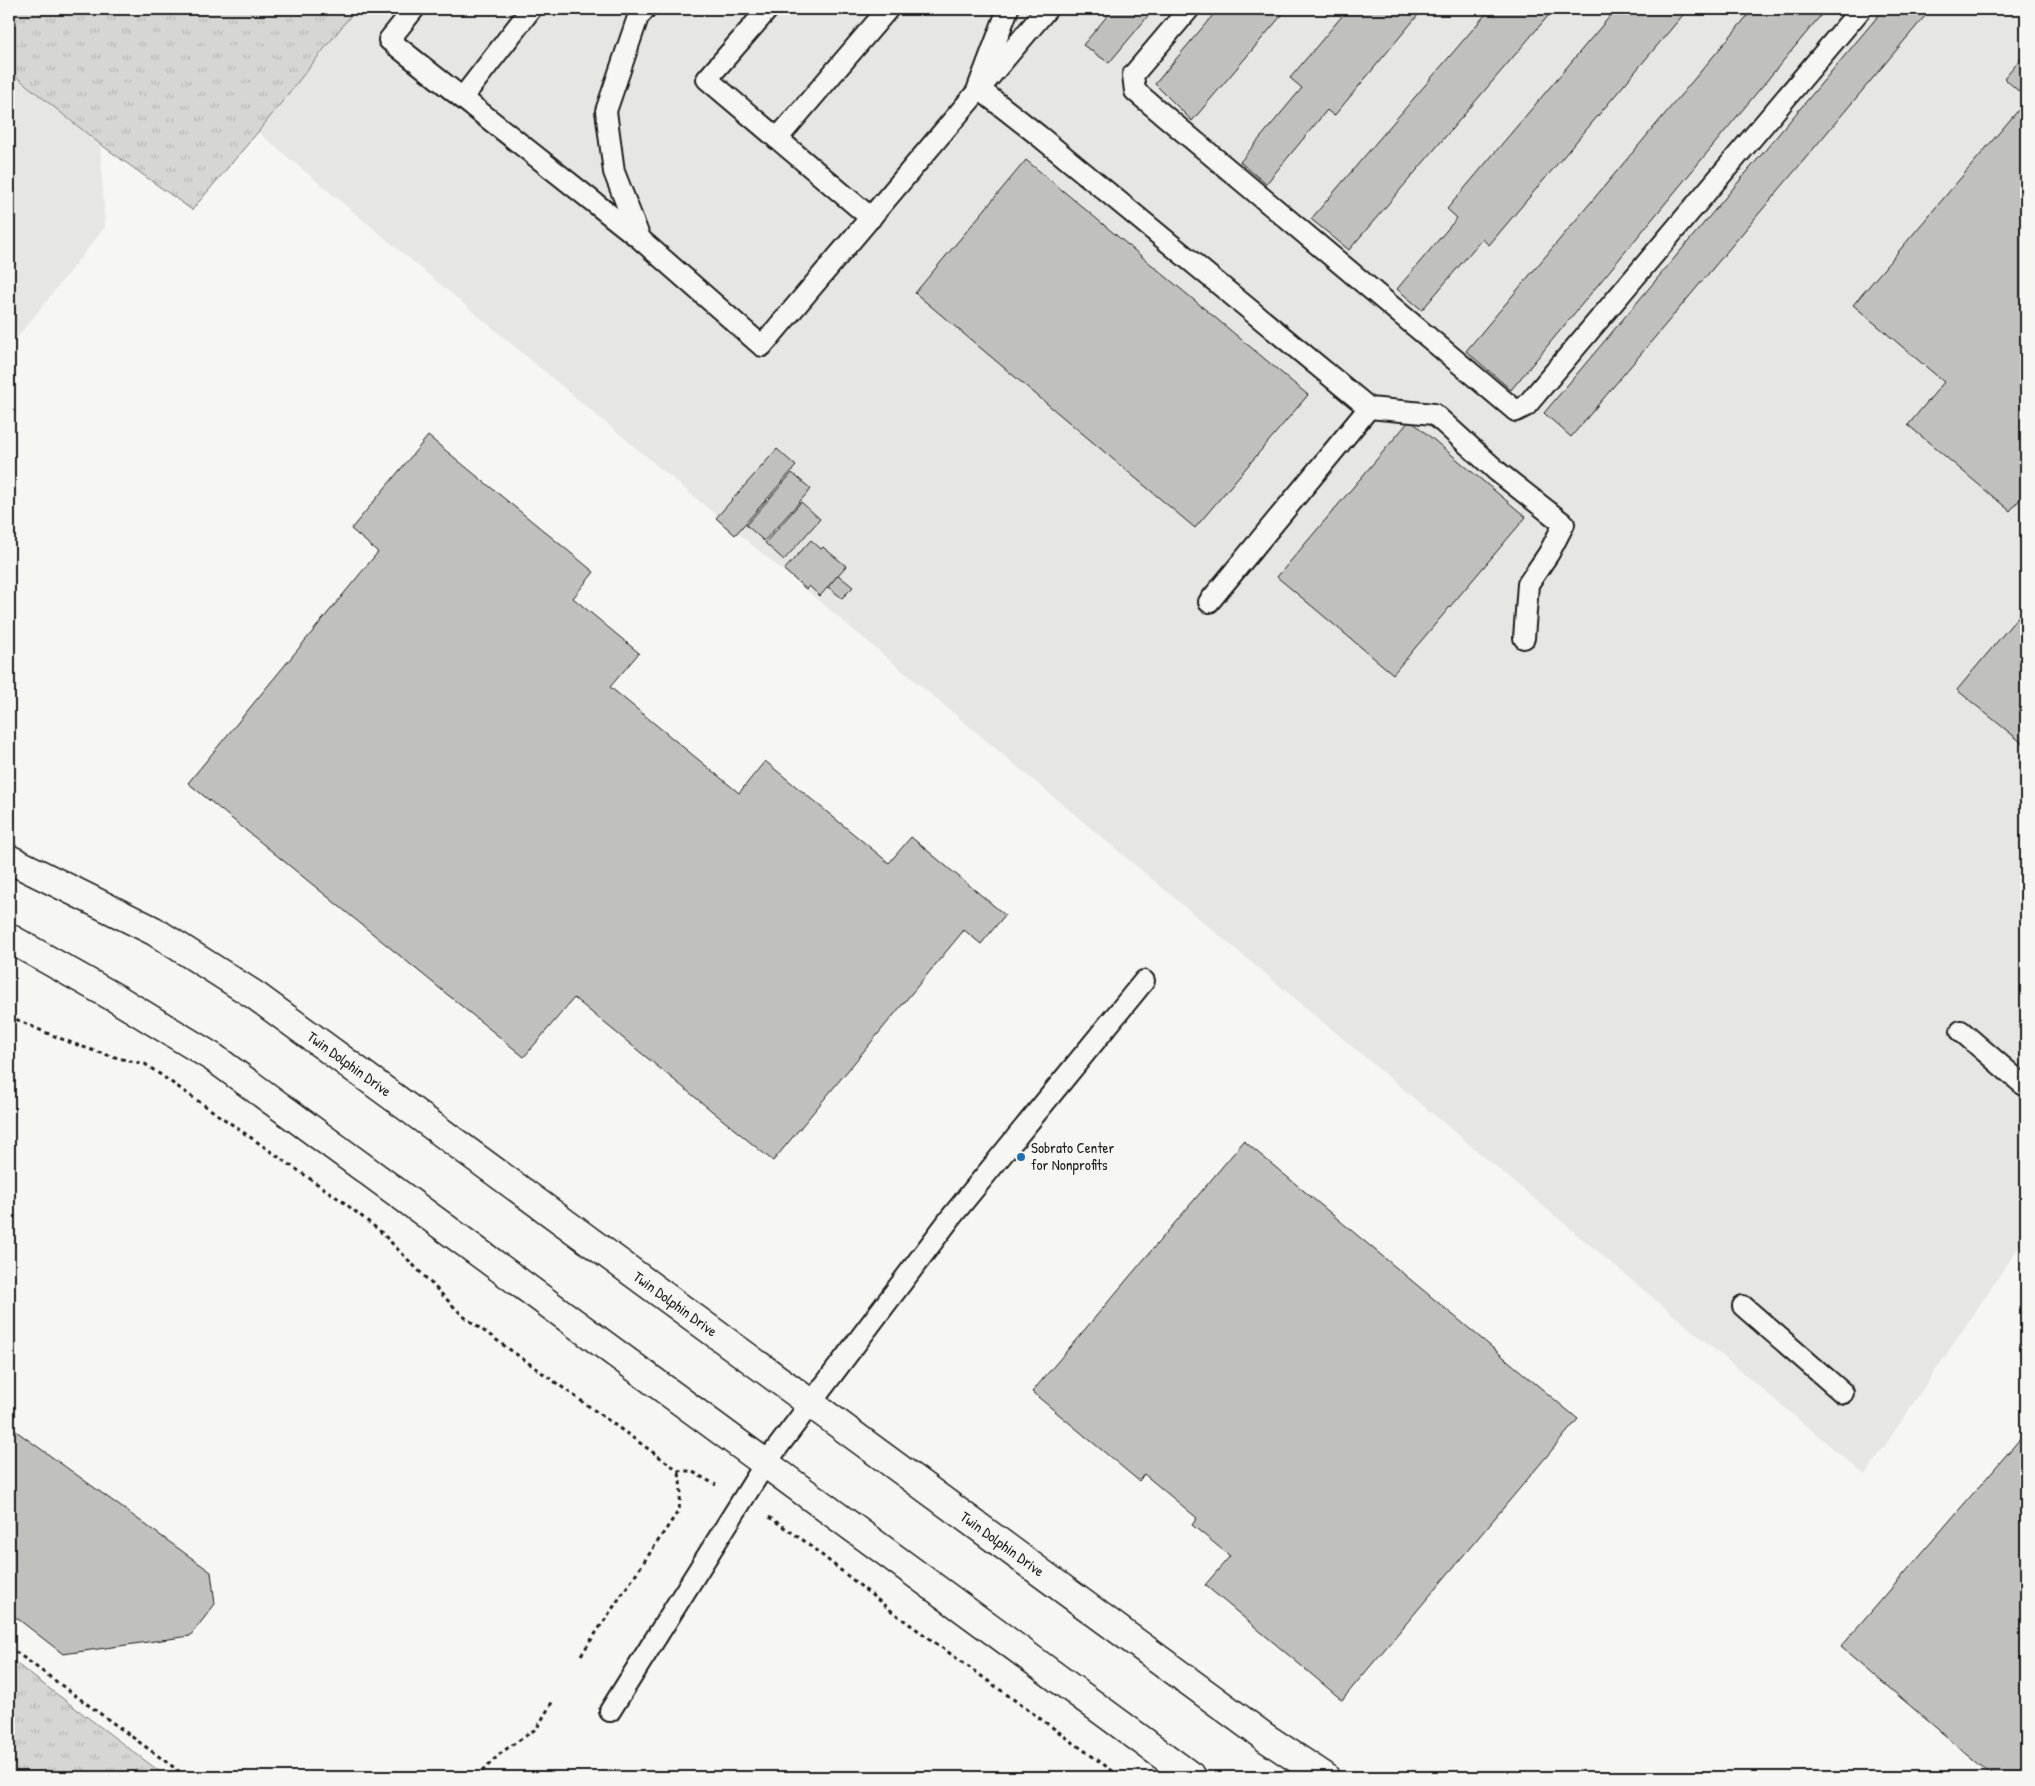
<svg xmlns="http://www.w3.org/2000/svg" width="2035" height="1786" font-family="'Patrick Hand',sans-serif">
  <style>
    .built { fill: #e6e6e2 }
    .grass { fill: url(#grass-tufts); stroke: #797977 }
    .building { fill: #c0c0bd; stroke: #1c1c1c }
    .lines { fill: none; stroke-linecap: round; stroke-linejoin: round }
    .service-casing { stroke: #1c1c1c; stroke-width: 24 }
    .secondary-casing { stroke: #1c1c1c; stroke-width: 31 }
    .path { stroke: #1c1c1c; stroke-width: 3; stroke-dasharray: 4 4; stroke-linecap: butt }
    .service { stroke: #f6f6f2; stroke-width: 20 }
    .secondary { stroke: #f6f6f2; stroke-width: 28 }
    .poi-dot { fill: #1f6fb2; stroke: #f6f6f2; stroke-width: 2 }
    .labels { text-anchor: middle; stroke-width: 4; stroke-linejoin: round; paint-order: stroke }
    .street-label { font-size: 15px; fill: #1c1c1c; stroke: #f6f6f2 }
    .poi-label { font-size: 15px; fill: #1c1c1c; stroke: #f6f6f2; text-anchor: start }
  </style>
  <defs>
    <pattern id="grass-tufts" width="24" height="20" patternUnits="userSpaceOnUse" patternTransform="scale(1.25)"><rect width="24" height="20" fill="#d6d6d2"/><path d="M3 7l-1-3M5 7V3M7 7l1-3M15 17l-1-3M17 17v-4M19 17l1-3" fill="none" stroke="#b7b7b4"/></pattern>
  </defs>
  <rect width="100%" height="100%" fill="#f6f6f2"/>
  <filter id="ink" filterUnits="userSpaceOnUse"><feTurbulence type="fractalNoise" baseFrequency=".02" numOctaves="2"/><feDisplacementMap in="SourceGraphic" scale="10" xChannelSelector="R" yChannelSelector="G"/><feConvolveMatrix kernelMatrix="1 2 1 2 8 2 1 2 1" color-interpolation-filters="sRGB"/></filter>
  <g filter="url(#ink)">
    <g class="built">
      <path d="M356 9H2026V1236L1865 1475 258 132Z"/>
      <path d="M9 71 100 144 105 227 9 348Z"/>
    </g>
    <g class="grass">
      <path d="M9 9H356L258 132 192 210 100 144 9 71Z"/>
      <path d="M9 1661 14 1662 167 1777H9Z"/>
    </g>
    <g class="building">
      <path d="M1113 9H1154L1109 63 1083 45Z"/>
      <path d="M1218 9H1287L1192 121 1155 84Z"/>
      <path d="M1348 9H1423L1334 116 1327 110 1266 184 1240 162 1302 88 1290 78Z"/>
      <path d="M1490 9H1554L1349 250 1311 219Z"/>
      <path d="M1616 9H1688L1489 245 1482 239 1422 310 1397 289 1457 218 1447 209Z"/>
      <path d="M1753 9H1826L1511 390 1466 351Z"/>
      <path d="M1884 9H1931L1571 437 1544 413Z"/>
      <path d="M2026 52V98L2004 78Z"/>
      <path d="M2026 101V492L2010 511 1908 425 1944 382 1853 305Z"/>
      <path d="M1026 160 1308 395 1195 528 915 293Z"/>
      <path d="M1410 420 1526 517 1393 674 1277 577Z"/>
      <path d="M428 436 594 572 573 598 639 653 610 687 739 793 765 761 889 863 911 837 1005 915 981 944 964 930 773 1161 574 998 524 1057 188 783 378 552 351 529Z"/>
      <path d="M777 449 796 466 735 535 716 518Z"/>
      <path d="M792 473 811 489 764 541 746 525Z"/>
      <path d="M801 502 820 519 784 560 765 543Z"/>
      <path d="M811 540 821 549 823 547 846 566 820 596 809 586 806 589 784 570Z"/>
      <path d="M838 575 853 587 842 598 828 587Z"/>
      <path d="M2026 607V746L1957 690Z"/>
      <path d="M1244 1141 1578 1419 1342 1700 1205 1585 1230 1556 1192 1525 1197 1518 1144 1474 1139 1481 1032 1392Z"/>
      <path d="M9 1426 211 1572 215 1604 190 1636 63 1654 9 1612Z"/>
      <path d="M2026 1432V1777H1994L1841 1647Z"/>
    </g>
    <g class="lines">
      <defs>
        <g id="service">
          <path d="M414 9 389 40 639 238 762 346 1047 9"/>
          <path d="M768 9 707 79 871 218"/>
          <path d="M1008 9 978 88 1038 135 1369 408 1209 602"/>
          <path d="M1189 9 1133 75 1135 91 1516 411 1526 406 1861 9"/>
          <path d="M463 97 531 9"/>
          <path d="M777 139 888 9"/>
          <path d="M639 236 614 172 606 111 638 17 645 9"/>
          <path d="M1369 408 1434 414 1498 472 1564 524 1549 553 1528 584 1524 638"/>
          <path d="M1961 1031 2026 1087"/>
          <path d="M1743 1306 1843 1393"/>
          <path d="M610 1711 765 1464 952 1216 1144 981"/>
        </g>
        <g id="secondary">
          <path d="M9 859 154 931 256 996 1266 1738 1325 1777"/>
          <path d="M9 938 119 1000 214 1058 1192 1777"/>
        </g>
      </defs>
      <use href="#service" class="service-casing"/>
      <use href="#secondary" class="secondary-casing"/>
      <g class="path">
        <path d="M9 1016C52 1036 97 1055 145 1064L342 1201 380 1231 463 1316 679 1471H691L716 1485"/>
        <path d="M769 1517 803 1540 894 1613 1121 1777"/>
        <path d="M9 1647 187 1777"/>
        <path d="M581 1655 679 1510 681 1491 679 1472"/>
        <path d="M171 1777 177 1770"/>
        <path d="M476 1777 502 1752 537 1728 554 1699"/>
      </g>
      <use href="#service" class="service"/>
      <use href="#secondary" class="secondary"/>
    </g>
  </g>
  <circle class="poi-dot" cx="1021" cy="1157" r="5"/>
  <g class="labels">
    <g class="street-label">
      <text transform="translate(349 1064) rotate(36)" y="5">Twin Dolphin Drive</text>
      <text transform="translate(675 1304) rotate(36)" y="5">Twin Dolphin Drive</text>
      <text transform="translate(1002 1544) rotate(36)" y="5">Twin Dolphin Drive</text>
    </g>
    <g class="poi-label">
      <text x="1031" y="1153">Sobrato Center<tspan x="1031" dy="17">for Nonprofits</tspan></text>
    </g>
  </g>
  <rect width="2035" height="1786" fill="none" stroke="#f6f6f2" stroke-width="30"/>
  <rect x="15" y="15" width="2005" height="1756" fill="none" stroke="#1c1c1c" stroke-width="2" filter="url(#ink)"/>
</svg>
